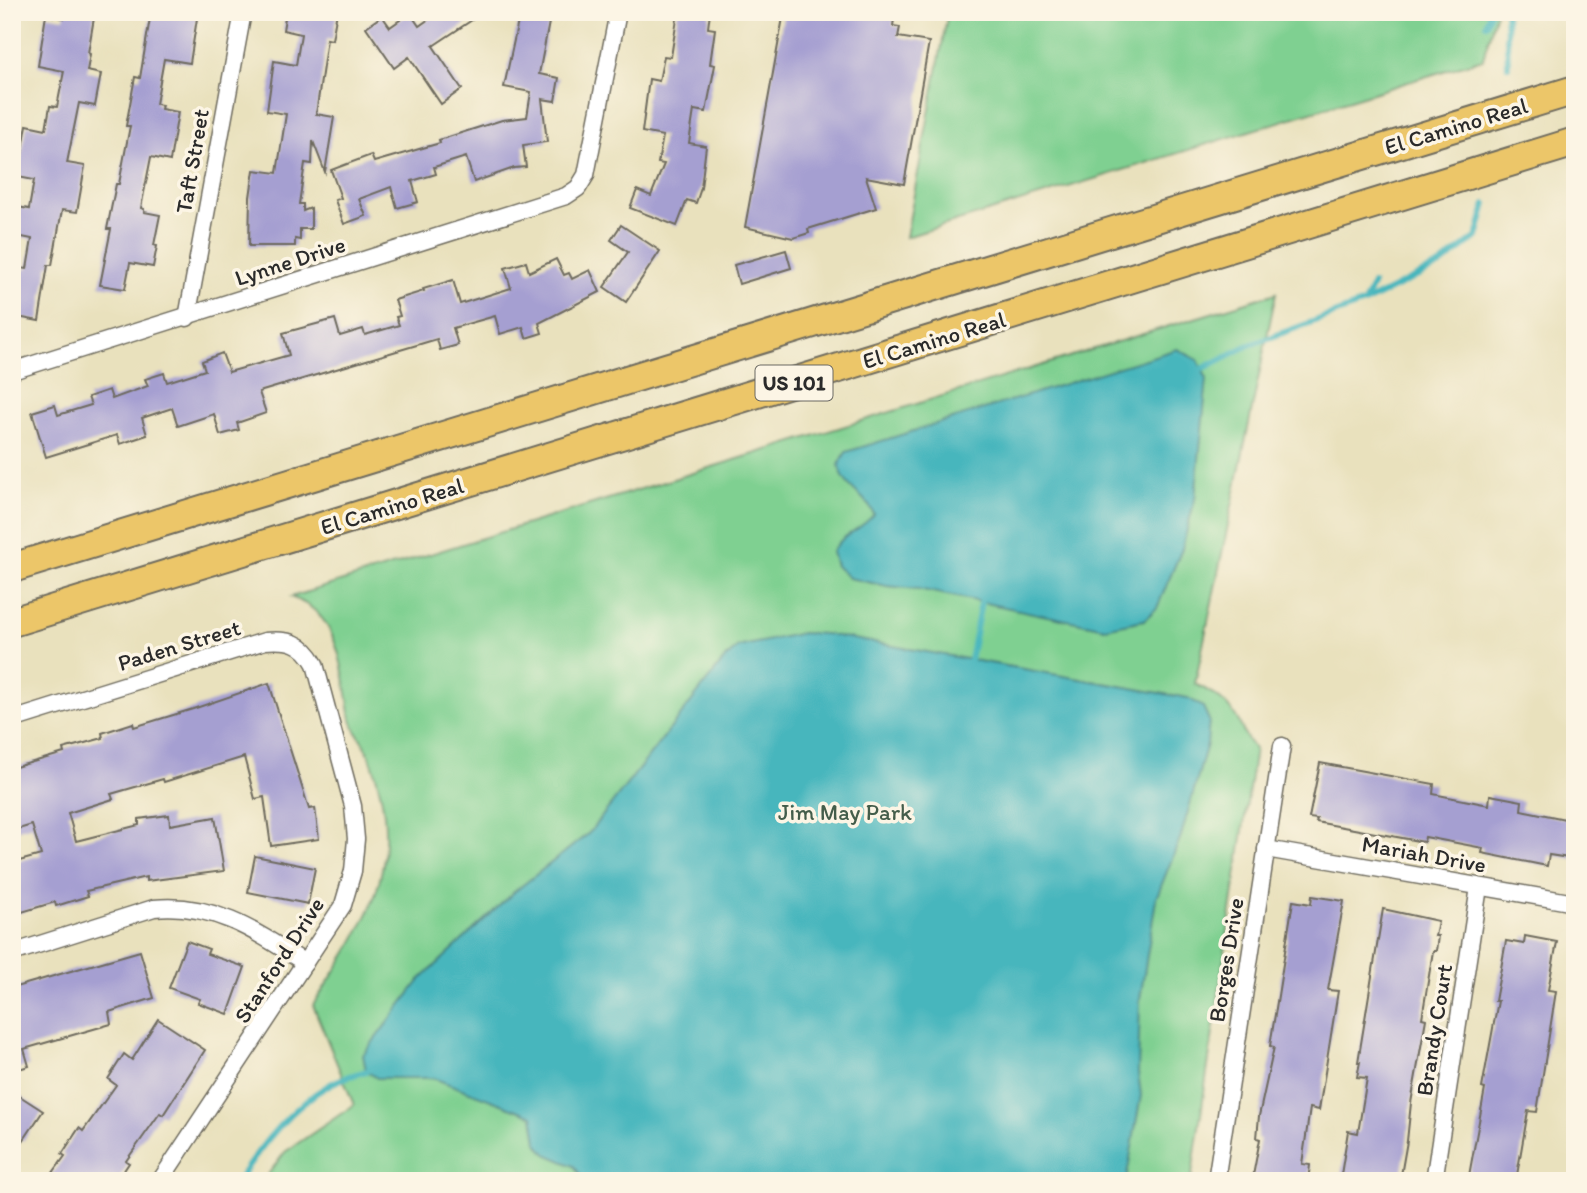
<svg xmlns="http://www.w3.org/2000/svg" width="1587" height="1193" font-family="Itim,sans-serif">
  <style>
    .green { fill: #7fd091; stroke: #557e5e; stroke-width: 2 }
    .water { fill: #47b6bd; stroke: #397074; stroke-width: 2 }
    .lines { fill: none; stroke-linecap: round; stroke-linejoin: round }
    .stream { stroke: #47b6bd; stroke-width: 6 }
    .building { fill: #a59fd1 }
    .street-casing { stroke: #6e6b5e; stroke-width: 19 }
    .highway-casing { stroke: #6e6b5e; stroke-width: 32 }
    .street { stroke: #fff; stroke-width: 16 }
    .highway { stroke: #ecc669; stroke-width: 28 }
    .labels { text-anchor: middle; stroke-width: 7; stroke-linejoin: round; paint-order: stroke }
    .shield { fill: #fcf5e5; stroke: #6a6863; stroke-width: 2 }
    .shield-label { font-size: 21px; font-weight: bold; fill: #2b2b2b }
    .street-label { font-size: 23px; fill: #2b2b2b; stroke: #fcf5e5 }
    .park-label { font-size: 23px; fill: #445d4a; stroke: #fcf5e5 }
  </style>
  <rect width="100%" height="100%" fill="#fcf5e5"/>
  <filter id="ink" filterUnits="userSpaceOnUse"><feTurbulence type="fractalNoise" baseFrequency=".0143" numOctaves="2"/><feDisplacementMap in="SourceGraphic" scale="14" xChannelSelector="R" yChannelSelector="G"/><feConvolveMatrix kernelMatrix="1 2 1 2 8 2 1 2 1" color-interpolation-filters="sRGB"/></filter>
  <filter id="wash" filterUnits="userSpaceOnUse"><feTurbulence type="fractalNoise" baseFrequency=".00686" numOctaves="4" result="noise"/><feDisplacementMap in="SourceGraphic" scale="28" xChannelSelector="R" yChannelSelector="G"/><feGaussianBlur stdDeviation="1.57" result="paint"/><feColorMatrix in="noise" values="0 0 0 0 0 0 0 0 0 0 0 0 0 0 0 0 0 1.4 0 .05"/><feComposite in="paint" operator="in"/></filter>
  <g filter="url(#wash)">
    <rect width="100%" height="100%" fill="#e9e1bd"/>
    <g class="green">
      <path d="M948 12H1496L1483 59 906 237Z"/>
      <path d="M1276 293 1195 684C1212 692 1228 702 1238 720 1243 730 1246 741 1255 749L1191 1181H263L285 1152 354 1105 313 1005C361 931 403 876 378 783 375 771 371 758 366 748 361 738 354 730 351 719 345 685 341 628 310 607 305 603 297 600 291 597Z"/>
    </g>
    <g class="water">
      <path d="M1177 349 1198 360 1207 379 1195 499 1182 549 1157 608 1144 620 1105 628 918 589 886 586 849 578 836 566 832 552C841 534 862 530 874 514 864 492 844 490 839 465L846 452Z"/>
      <path d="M802 633 825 634 1188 698 1203 707 1209 720 1207 744 1181 836 1156 899 1140 999 1138 1073 1141 1095 1126 1181H585L574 1166 546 1154 537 1142 533 1116 433 1078H377L366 1071 363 1055 420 980 514 892 589 833 723 661 738 647Z"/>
    </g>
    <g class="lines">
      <g class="stream">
        <path d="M1506 12 1508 66"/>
        <path d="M1486 24 1490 12"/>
        <path d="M1364 303 1373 284"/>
        <path d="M1202 369 1247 346 1364 303 1440 265 1477 237 1486 204"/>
        <path d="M970 660 981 602"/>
        <path d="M238 1181C262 1144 291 1107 329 1085 340 1078 354 1075 366 1071"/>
      </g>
    </g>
    <g id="blocks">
      <g class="building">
        <path d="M65 12H95L88 53 90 54 87 71 101 74 95 106 79 103 67 163 85 166 77 212 62 210 52 265H48L39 321 12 316V267L27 269 32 239 12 235V206L29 209 34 180 18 177 27 125 46 129 50 106 57 107 64 71 38 66 46 15 64 18Z"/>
        <path d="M151 12H198L190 63 164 59 156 104 162 105 161 109 178 112 170 161 151 157 141 208 144 209V212L160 215 154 245 157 246 153 267 130 263 125 289 100 285 111 229H107L116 184H119L130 126H126L135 77 140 78Z"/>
        <path d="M286 12H337L332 40 327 39 316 114 334 117 325 172 313 141 312 164 305 163 299 204H303V211L311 208V229H300V240L295 239V246H249L250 197 254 170 277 173 286 114 267 111 274 61 296 65 301 34 283 30Z"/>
        <path d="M439 12H484L433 46 462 89 441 104 409 57 394 68 366 27 382 16 390 27 410 13 419 26Z"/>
        <path d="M520 12H551L539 74 559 78 555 101 542 99 547 142 523 145 526 167 514 168 474 182 466 157 434 167 436 174 412 181 418 202 397 208 391 187 359 199 366 216 344 224 335 200 341 198 331 170 371 155 374 162 440 143 439 140 502 120 527 117 531 92 504 87Z"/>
        <path d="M678 12H710L708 28 715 29 710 64 715 65 706 112 694 110 689 143 706 146 701 188 696 203 687 200 677 226 630 208 637 190 651 196 664 164 658 163 663 136 642 132 649 79 659 81 664 56 671 57Z"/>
        <path d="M784 12H895L893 26 900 27 898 37 929 42 904 184 866 177 876 208 808 229 809 233 793 238 745 227Z"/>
        <path d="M621 225 660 251 626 302 604 287 628 252 611 240Z"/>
        <path d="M786 250 791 268 739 284 734 265Z"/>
        <path d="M556 259 564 275 569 273 572 279 590 270 600 292 539 323 542 333 526 338 523 327 500 334 495 316 453 328 458 345 440 350 437 339 259 392 266 413 237 423 239 430 220 435 214 414 178 426 172 408 142 418 147 435 120 444 117 435 46 457 32 412 55 405 58 415 91 405 88 397 109 390 112 399 148 386 145 379 164 373 167 382 205 370 202 361 222 353 229 372 289 355 283 333 335 319 340 336 363 329 365 335 399 325 396 317 400 316 395 300 424 291 423 289 453 280 460 304 511 288 505 268 526 262 529 272Z"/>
        <path d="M269 683 309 809 315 808 319 839 271 846 264 797 255 799 244 757 164 782 163 779 111 794 113 799 68 813 76 841 139 825V819L169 815 170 825 215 817 224 871 146 881V877L86 891 88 896 56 906 55 902 12 915V863L41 855 32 825 12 831V768L64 753 63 749 103 738 102 733 133 723 134 727 193 709Z"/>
        <path d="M1320 763 1434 784 1433 794 1489 805 1490 795 1522 801 1521 810 1575 821V859L1549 855 1547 866 1482 853 1483 848 1425 837 1424 842 1316 822 1317 819 1309 818Z"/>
        <path d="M255 856 315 868 308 904 248 892Z"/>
        <path d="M1312 896 1344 901 1328 990 1338 991 1319 1110 1310 1108 1302 1164 1310 1165 1308 1181H1252L1260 1139 1257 1138 1259 1116 1274 1047 1270 1046 1293 901 1311 904Z"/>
        <path d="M1383 909 1438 921 1435 936H1438L1436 951H1433L1422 1018 1426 1019 1411 1103 1407 1141 1400 1181H1340L1348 1131 1358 1133 1367 1078 1357 1077 1360 1062H1358Z"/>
        <path d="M1525 936 1557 942 1548 990 1556 991 1537 1112 1528 1111 1516 1181H1468L1485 1089 1482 1088 1498 1001H1495L1506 941 1524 944Z"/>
        <path d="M187 941 209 949 207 954 245 967 228 1014 198 1003 200 999 169 988Z"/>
        <path d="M140 951 154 998 109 1012 111 1024 24 1049 29 1066 12 1071V988Z"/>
        <path d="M158 1019 205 1050 163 1115 160 1113 126 1161 129 1163 117 1181H47L65 1156 62 1154 79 1128 83 1131 116 1085 108 1079 124 1054 132 1060Z"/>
        <path d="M12 1091 43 1111 23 1141 12 1134Z"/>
      </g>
    </g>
  </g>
  <g filter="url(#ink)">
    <use href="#blocks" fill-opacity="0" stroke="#6e6b5e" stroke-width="2"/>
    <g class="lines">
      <defs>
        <g id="street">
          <path d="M187 318 243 12"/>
          <path d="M12 371 566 196 578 188 586 175 618 12"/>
          <path d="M12 720 265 641C289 639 303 642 315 664L353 806 356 839 353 871 343 905 160 1181"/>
          <path d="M1266 849 1575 903"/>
          <path d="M12 953 154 908C214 902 257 932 305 963"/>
          <path d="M1216 1181 1282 746"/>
          <path d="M1434 1181 1479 887"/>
        </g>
        <g id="highway">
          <path d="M12 568 1575 90"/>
          <path d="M12 622 1575 142"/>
        </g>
      </defs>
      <use href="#street" class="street-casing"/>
      <use href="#highway" class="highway-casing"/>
      <use href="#street" class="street"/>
      <use href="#highway" class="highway"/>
    </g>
  </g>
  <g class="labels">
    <rect class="shield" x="755.5" y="365.5" width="77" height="35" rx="5"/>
    <g class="shield-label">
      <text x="794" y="390">US 101</text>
    </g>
    <g class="street-label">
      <text transform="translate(1456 126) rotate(-17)" y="8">El Camino Real</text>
      <text transform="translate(192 161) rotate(-80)" y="8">Taft Street</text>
      <text transform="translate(290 261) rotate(-18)" y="8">Lynne Drive</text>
      <text transform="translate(934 340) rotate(-17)" y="8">El Camino Real</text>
      <text transform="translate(392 506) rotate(-17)" y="8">El Camino Real</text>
      <text transform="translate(179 645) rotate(-17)" y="8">Paden Street</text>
      <text transform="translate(1424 854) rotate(10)" y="8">Mariah Drive</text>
      <text transform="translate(279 960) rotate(-57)" y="8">Stanford Drive</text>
      <text transform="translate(1226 960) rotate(-81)" y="8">Borges Drive</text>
      <text transform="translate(1434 1030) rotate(-81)" y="8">Brandy Court</text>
    </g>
    <g class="park-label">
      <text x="845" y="820">Jim May Park</text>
    </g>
  </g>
  <rect width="1587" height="1193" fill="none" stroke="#fcf5e5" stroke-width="42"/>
</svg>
